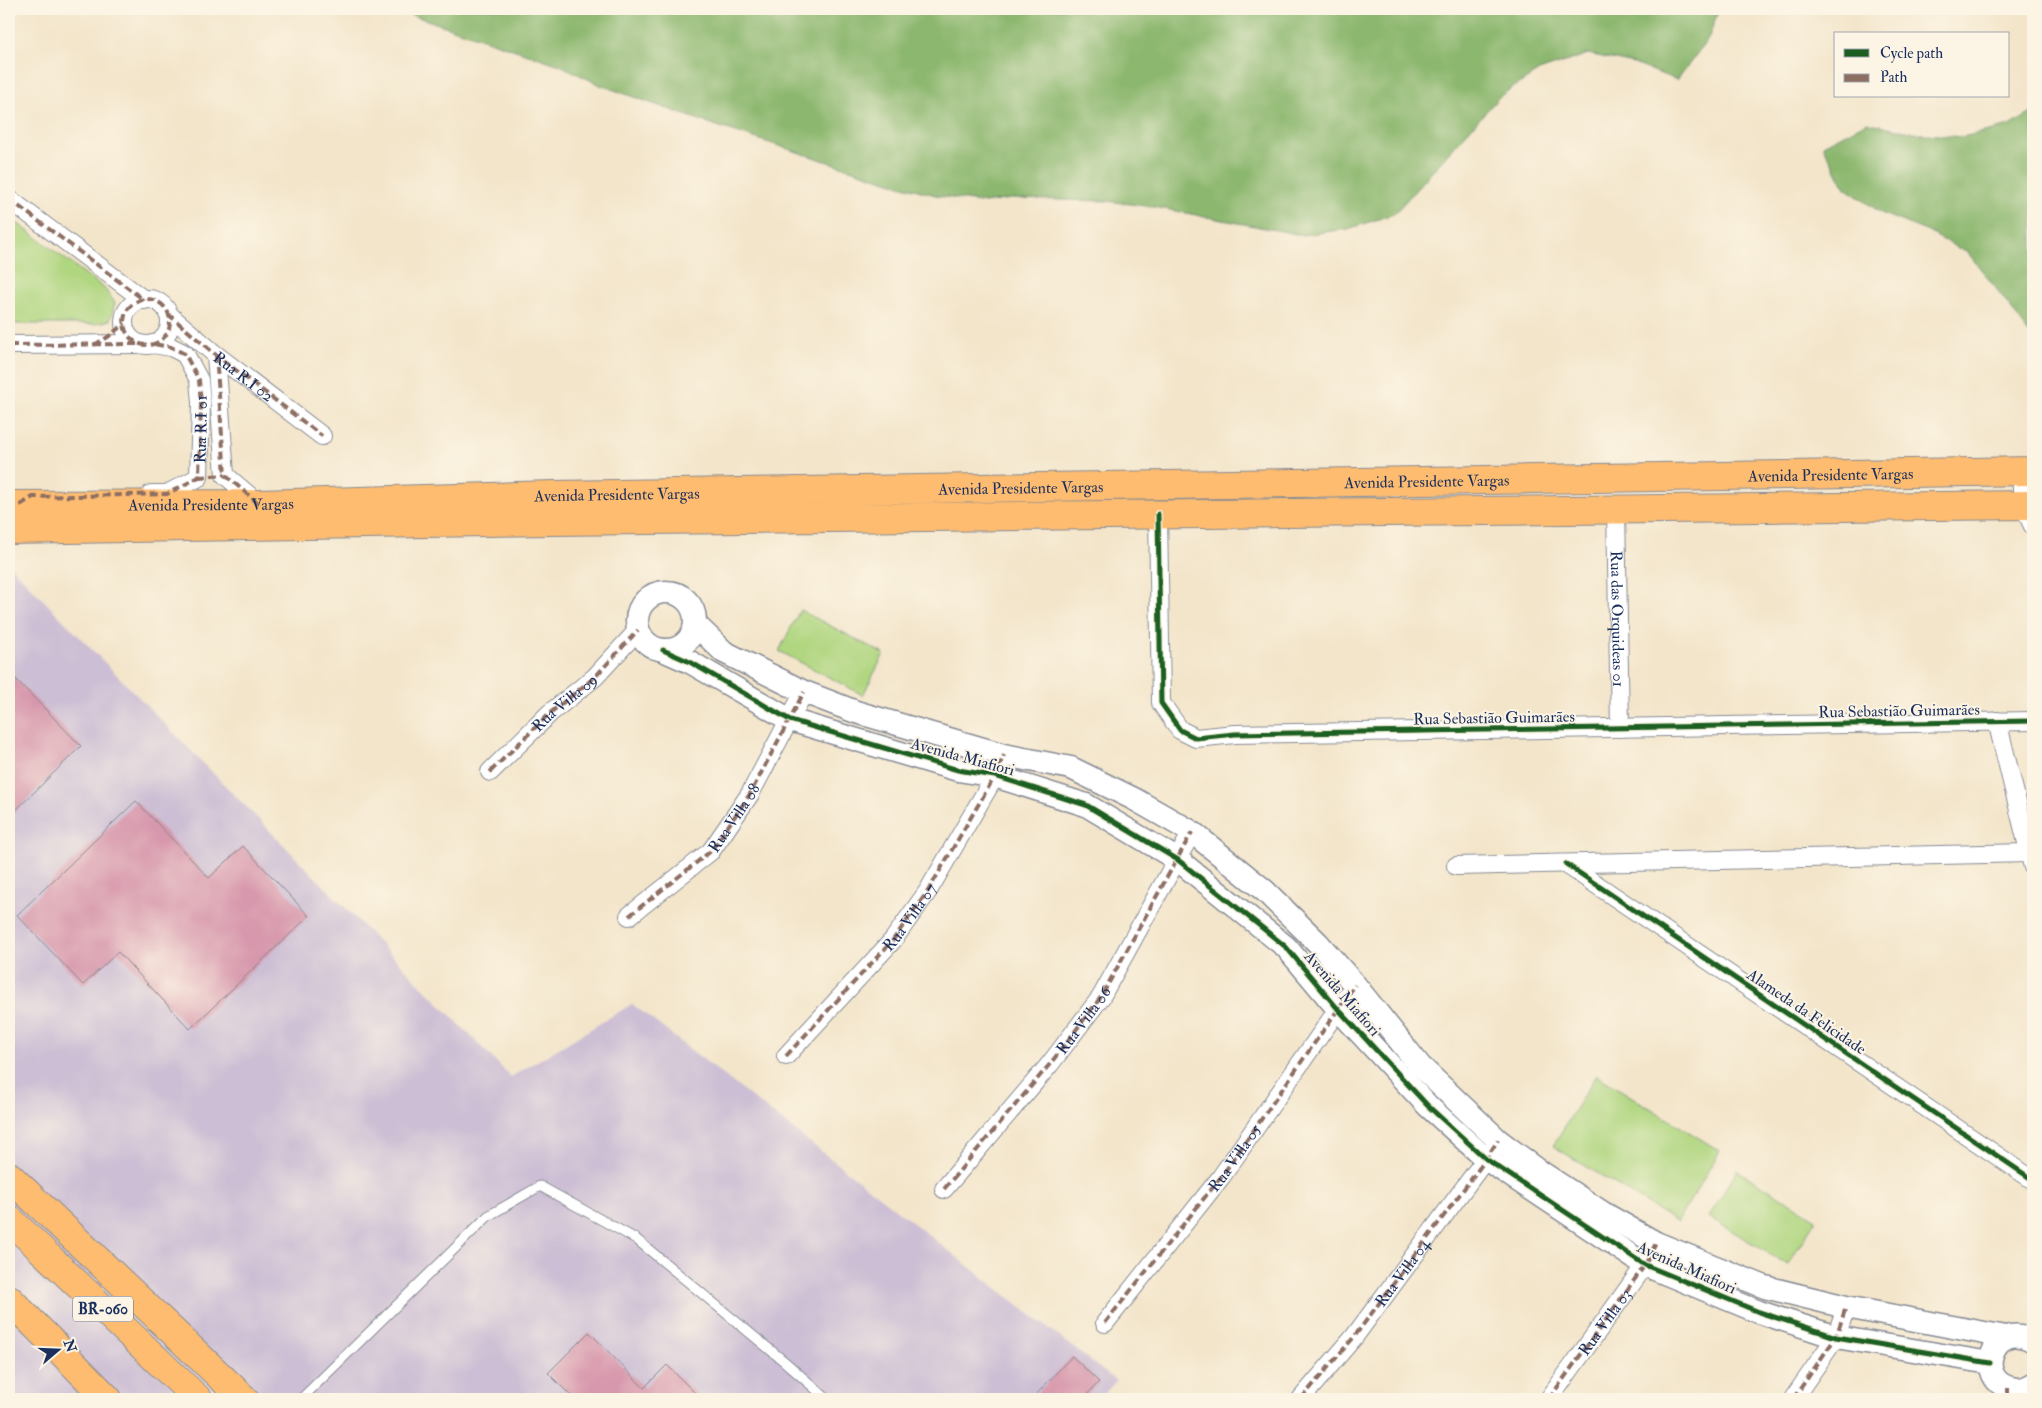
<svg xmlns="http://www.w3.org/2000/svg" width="2042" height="1408" font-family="'IM FELL Double Pica',serif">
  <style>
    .industrial { fill: #ccbed4 }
    .green { fill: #b0d680; stroke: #66826f }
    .forest { fill: #8cb76e; stroke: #547366 }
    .building { fill: #d797ac }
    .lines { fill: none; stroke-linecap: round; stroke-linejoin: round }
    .service-casing { stroke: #878a94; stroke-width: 11 }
    .minor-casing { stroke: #878a94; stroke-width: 20 }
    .tertiary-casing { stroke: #878a94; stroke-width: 25 }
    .primary-casing { stroke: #878a94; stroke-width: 30 }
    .motorway-casing { stroke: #878a94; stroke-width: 30 }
    .service { stroke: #fff; stroke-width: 9 }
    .minor { stroke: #fff; stroke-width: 18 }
    .tertiary { stroke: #fff; stroke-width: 22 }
    .primary { stroke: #fdbc6f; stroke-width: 28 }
    .motorway { stroke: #fdbc6f; stroke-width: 28 }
    .quiet { stroke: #8d6e63; stroke-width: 4; stroke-dasharray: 8 4; stroke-linecap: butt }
    .cycleway-casing { stroke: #fcf5e5; stroke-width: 8 }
    .cycleway { stroke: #1b5e20; stroke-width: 5 }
    .labels { text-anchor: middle; stroke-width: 4; stroke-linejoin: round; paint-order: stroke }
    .shield { fill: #fcf5e5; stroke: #5e6a86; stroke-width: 1 }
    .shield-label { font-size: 15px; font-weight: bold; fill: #1b2f5e }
    .street-label { font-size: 16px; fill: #1b2f5e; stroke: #fcf5e5 }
  </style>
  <rect width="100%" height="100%" fill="#fcf5e5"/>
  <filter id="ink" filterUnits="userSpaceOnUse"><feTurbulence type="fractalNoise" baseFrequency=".02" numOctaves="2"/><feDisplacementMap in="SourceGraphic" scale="10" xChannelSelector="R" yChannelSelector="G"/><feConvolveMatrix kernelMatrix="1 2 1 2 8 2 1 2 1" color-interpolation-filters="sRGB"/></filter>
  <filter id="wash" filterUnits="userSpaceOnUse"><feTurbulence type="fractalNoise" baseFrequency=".0096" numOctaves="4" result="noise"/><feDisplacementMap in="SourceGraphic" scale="20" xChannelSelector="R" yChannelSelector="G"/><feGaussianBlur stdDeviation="1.12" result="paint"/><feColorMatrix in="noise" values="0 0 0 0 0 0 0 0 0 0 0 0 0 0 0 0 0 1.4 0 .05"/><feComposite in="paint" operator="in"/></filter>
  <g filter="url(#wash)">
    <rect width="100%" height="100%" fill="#f3e5ca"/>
    <path class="industrial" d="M9 565 511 1077 632 1004 1116 1381 1099 1399H9Z"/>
    <g class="green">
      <path d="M9 217 104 288 115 303 110 320 95 324H9Z"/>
      <path d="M800 610 884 654 863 695 779 651Z"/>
      <path d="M1596 1075 1720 1151 1677 1222 1553 1146Z"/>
      <path d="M1737 1170 1816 1219 1788 1265 1709 1217Z"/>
    </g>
    <g class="forest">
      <path d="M394 9H1719L1708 39 1677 80 1634 64 1588 54 1539 71 1500 96 1394 214 1348 229 1302 235 1154 207 1106 201 1058 200 1011 199 985 203 939 196 896 184 705 122 600 85 560 65Z"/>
      <path d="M2033 112V339L2002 296 1968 253 1926 231 1883 214 1845 188 1823 145 1867 122 1915 133 1962 137 2010 126Z"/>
    </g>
    <g id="blocks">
      <g class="building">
        <path d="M9 672 81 746 9 817Z"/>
        <path d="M136 801 209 878 243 846 309 916 190 1029 118 952 83 985 17 915Z"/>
        <path d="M589 1332 644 1388 667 1365 701 1399H574L548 1373Z"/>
        <path d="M1072 1356 1099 1382 1083 1399H1032Z"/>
      </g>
    </g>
  </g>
  <g filter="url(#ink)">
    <use href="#blocks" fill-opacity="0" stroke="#878a94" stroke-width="1"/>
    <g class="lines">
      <defs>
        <path id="service" d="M301 1399 488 1216 540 1186 636 1239 785 1362 827 1399"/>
        <g id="minor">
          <path d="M9 199 144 300"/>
          <circle cx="147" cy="322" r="23"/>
          <path d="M168 314 216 355 322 436"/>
          <path d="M9 345 138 344"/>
          <path d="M216 355 225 475 259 504"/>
          <path d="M2021 472 2023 505 2033 526"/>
          <path id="s1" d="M151 494H167L199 477 201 403 199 380 185 354 171 347 153 344"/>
          <path id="s2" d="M1616 509 1620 728"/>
          <path d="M1158 514 1161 703 1180 730 1196 738 1235 734 2033 721"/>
          <path d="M1997 721 2033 867"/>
          <path id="s3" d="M490 772 550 713 595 677 638 630"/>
          <path d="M1566 864 2033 1180"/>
          <path d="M1456 866 2030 853"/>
          <path id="s4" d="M629 916 711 851 750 794 804 692"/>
          <path d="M786 1056 893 940 928 891 995 776 1000 765"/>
          <path id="s5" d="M944 1189 1050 1064 1101 997 1192 832"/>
          <path id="s6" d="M1105 1323 1221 1177 1355 985"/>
          <path d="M1301 1399 1354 1337 1493 1149"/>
          <path d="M1549 1399 1645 1265 1656 1243"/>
          <path d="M1793 1399 1836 1337 1846 1307"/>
        </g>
        <g id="tertiary">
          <circle cx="666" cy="621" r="29"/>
          <path d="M695 624 724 652 804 692 856 712 1004 755 1071 768 1134 799 1192 832 1265 891 1318 943 1355 985 1420 1066 1498 1140 1542 1173 1603 1213 1656 1243 1765 1287 1846 1307 2006 1337"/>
          <path d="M663 650 690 662 790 720 958 770 995 776 1086 805 1178 860 1286 947 1338 1009 1428 1106 1486 1159 1645 1265 1759 1312 1836 1337 1990 1363"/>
          <path d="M2033 1341C1993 1317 1973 1380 2011 1388 2019 1390 2026 1389 2033 1384"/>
        </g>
        <g id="primary">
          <path id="s7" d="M9 505 259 504 554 495 2033 471"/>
          <path d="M9 530 551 521 2033 505"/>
          <path d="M9 1176 244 1399"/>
        </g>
        <g id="motorway">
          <path d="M9 1219 198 1399"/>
          <path d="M9 1299 108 1399"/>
        </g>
      </defs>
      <use href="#service" class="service-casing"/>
      <use href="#minor" class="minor-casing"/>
      <use href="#tertiary" class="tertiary-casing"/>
      <use href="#primary" class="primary-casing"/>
      <use href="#motorway" class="motorway-casing"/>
      <use href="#service" class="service"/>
      <use href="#minor" class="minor"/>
      <use href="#tertiary" class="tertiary"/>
      <use href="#primary" class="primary"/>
      <use href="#motorway" class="motorway"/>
      <g class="quiet">
        <path d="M9 199 144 300"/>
        <circle cx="147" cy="322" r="23"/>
        <path id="s8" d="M168 314 216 355 322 436"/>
        <path d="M9 345 138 344"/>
        <path d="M94 345 108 337 125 323"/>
        <path d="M216 355 225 475 259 504"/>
        <path d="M199 477 225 475"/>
        <path d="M20 505 33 497 167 494 199 477 201 403 199 380 185 354 171 347 153 344"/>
        <path d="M490 772 550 713 595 677 638 630"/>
        <path d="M629 916 711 851 750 794 804 692"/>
        <path id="s9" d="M786 1056 893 940 928 891 995 776 1004 755"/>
        <path d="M944 1189 1050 1064 1101 997 1192 832"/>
        <path d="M1105 1323 1221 1177 1355 985"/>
        <path d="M2008 1388V1399"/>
        <path id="s10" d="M1301 1399 1354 1337 1486 1159 1498 1140"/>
        <path id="s11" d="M1549 1399 1645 1265 1656 1243"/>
        <path d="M1793 1399 1836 1337 1846 1307"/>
      </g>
      <defs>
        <g id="cycleway">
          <path d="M1158 514 1161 703 1180 730 1196 738 1235 734 2033 721"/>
          <path d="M663 650 690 662 790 720 958 770 995 776 1086 805 1178 860 1286 947 1338 1009 1428 1106 1486 1159 1645 1265 1759 1312 1836 1337 1990 1363"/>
          <path d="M1566 864 2033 1180"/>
        </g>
      </defs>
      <use href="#cycleway" class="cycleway-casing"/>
      <use href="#cycleway" class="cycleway"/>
    </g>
  </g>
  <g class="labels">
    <rect class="shield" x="73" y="1296.5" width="60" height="25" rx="4"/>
    <g class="shield-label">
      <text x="103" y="1314">BR-060</text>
    </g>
    <g class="street-label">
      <text dy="6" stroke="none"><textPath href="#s8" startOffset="98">Rua R.I 02</textPath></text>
      <text dy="6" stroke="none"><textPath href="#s1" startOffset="100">Rua R.I 01</textPath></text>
      <text dy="6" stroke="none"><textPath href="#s7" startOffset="1822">Avenida Presidente Vargas</textPath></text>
      <text dy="6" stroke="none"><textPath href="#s7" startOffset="1418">Avenida Presidente Vargas</textPath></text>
      <text dy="6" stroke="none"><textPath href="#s7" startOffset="1012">Avenida Presidente Vargas</textPath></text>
      <text dy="6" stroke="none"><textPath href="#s7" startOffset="608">Avenida Presidente Vargas</textPath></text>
      <text dy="6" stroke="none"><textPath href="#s7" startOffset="202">Avenida Presidente Vargas</textPath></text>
      <text dy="6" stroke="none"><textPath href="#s2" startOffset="110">Rua das Orquideas 01</textPath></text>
      <text dy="6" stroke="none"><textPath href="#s3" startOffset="102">Rua Villa 09</textPath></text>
      <text transform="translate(1899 710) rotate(-1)" y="6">Rua Sebastião Guimarães</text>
      <text transform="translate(1494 717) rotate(-1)" y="6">Rua Sebastião Guimarães</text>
      <text transform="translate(963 756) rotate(15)" y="6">Avenida Miafiori</text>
      <text dy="6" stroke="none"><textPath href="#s4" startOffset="145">Rua Villa 08</textPath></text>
      <text dy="6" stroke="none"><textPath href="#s9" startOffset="186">Rua Villa 07</textPath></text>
      <text transform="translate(1343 993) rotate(49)" y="6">Avenida Miafiori</text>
      <text transform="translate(1807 1011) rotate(34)" y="6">Alameda da Felicidade</text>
      <text dy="6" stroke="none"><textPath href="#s5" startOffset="219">Rua Villa 06</textPath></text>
      <text dy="6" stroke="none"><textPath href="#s6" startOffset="210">Rua Villa 05</textPath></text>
      <text transform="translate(1687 1267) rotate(24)" y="6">Avenida Miafiori</text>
      <text dy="6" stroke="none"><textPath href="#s10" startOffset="162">Rua Villa 04</textPath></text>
      <text dy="6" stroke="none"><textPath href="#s11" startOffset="95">Rua Villa 03</textPath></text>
    </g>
  </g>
  <rect width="2042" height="1408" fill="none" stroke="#fcf5e5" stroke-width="30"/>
  <rect x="1834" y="32" width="175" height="65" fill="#fcf5e5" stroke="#a2a6af"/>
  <rect x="1844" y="49" width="25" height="8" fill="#1b5e20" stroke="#a2a6af"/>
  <text x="1880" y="58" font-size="15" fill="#1b2f5e">Cycle path</text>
  <rect x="1844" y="74" width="25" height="8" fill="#8d6e63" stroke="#a2a6af"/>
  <text x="1880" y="82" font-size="15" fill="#1b2f5e">Path</text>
  <g transform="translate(58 1350) rotate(71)" stroke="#fcf5e5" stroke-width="4" paint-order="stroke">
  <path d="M0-4L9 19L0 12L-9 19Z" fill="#1b2f5e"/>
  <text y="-8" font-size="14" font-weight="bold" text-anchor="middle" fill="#1b2f5e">N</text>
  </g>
</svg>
